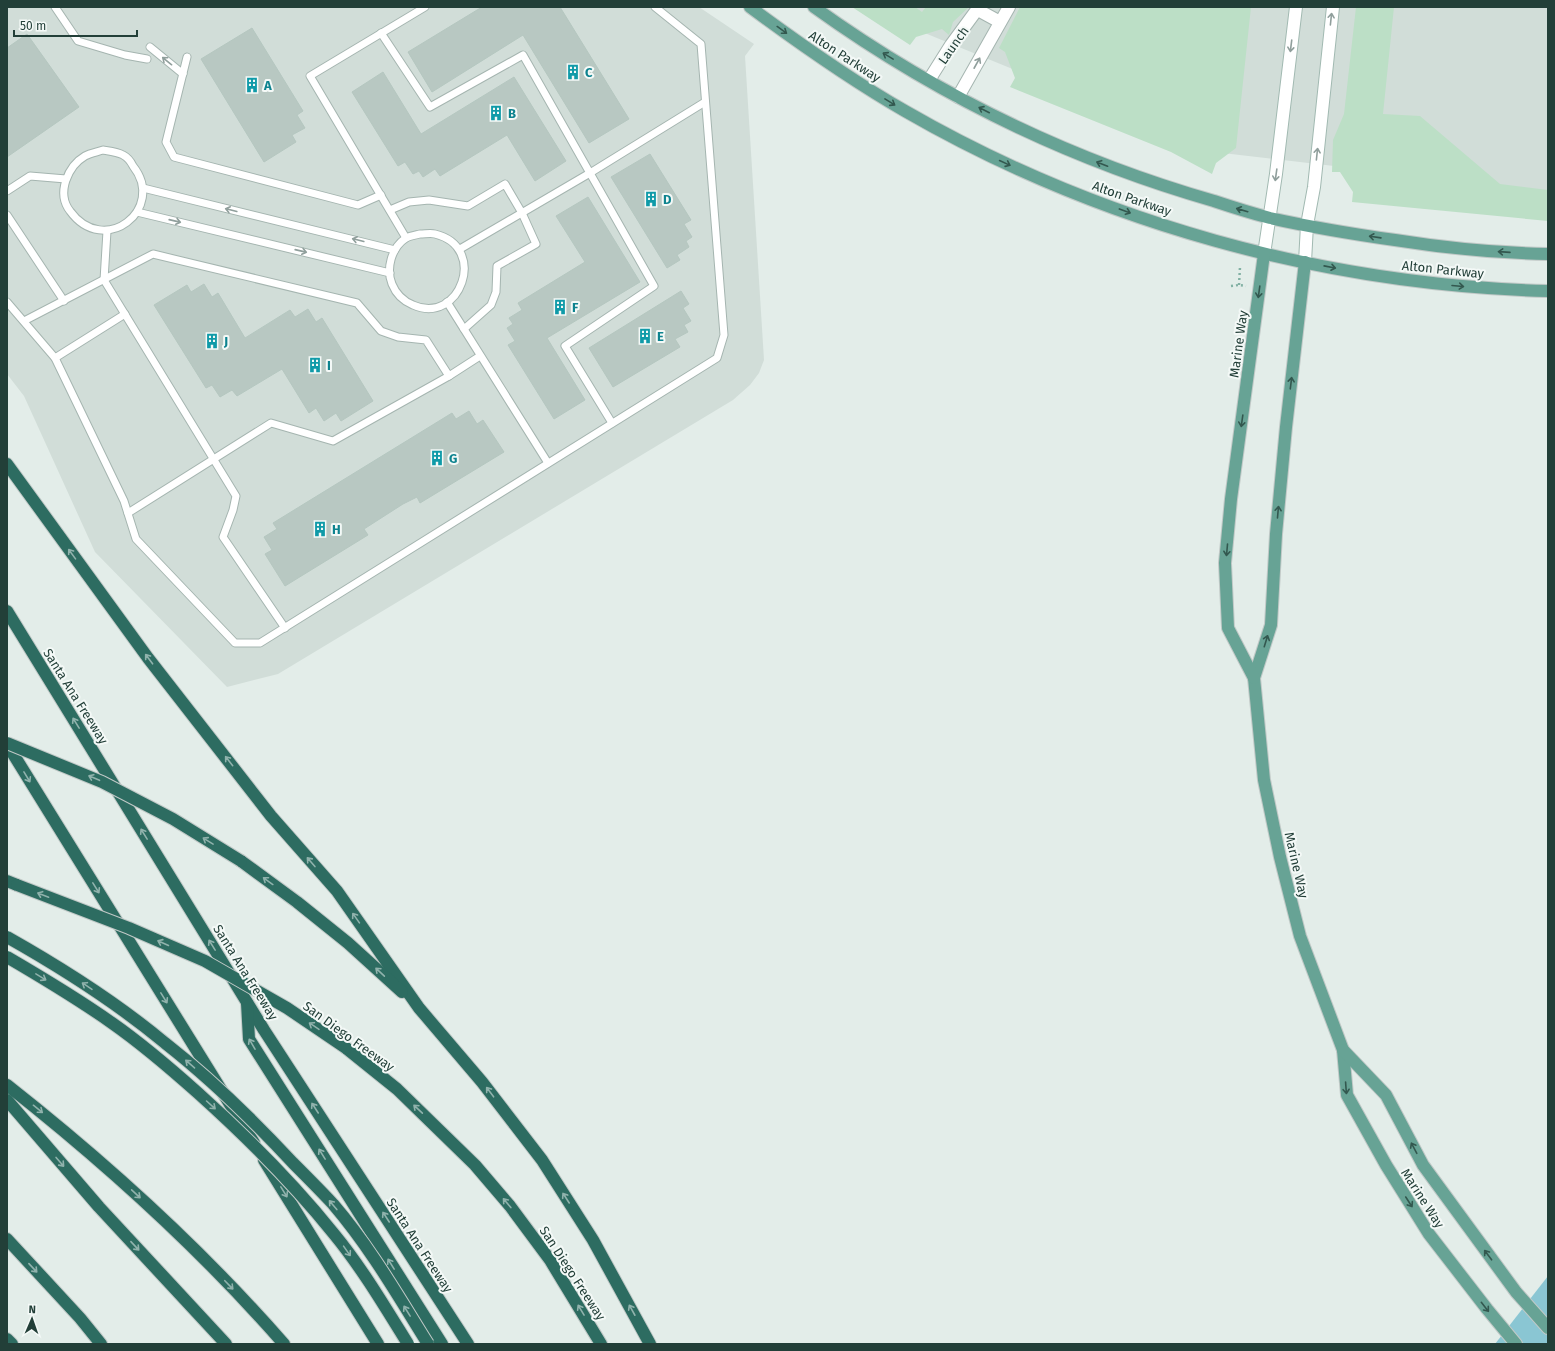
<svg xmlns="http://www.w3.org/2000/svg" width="1555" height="1351" font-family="'Fira Sans',sans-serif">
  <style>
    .built { fill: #d1ddd8 }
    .green { fill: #bcdfc6 }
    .water { fill: #8ac6d3 }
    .building { fill: #b8c8c2; stroke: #b5c7c0 }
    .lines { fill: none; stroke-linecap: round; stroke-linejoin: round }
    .lane-casing { stroke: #a5b5b0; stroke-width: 9 }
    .street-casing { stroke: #a5b5b0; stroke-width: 14 }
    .secondary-casing { stroke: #a1b9b1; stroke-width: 14 }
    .primary-casing { stroke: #c1c9c7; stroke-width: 14 }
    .highway-casing { stroke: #c1c9c7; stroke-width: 14 }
    .path { stroke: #83b1a4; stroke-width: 2.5; stroke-dasharray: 2 3; stroke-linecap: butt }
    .lane { stroke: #fff; stroke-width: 7 }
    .street { stroke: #fff; stroke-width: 12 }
    .secondary { stroke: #fff; stroke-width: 12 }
    .primary { stroke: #67a395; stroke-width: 12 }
    .highway { stroke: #2d6c61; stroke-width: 12 }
    .highway-bridge-casing { stroke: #c1c9c7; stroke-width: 14; stroke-linecap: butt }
    .highway-bridge { stroke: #2d6c61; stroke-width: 12 }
    .oneway { stroke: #909f9c }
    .oneway2 { stroke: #33584f }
    .oneway3 { stroke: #90b2ac }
    .labels { text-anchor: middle; stroke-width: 4; stroke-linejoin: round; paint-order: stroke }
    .street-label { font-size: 13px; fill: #223f38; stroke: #f4f9f7 }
    .culture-label { font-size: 13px; font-weight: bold; fill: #0d838f; stroke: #f4f9f7; text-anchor: start }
  </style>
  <rect width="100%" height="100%" fill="#e3ede9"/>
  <g class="built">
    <path d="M7 7H699L754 44 745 56 764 360 759 373 750 385 733 400 278 674 227 687 95 552 24 396 7 374Z"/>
    <path d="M884 7H1548V191L1214 152 915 29Z"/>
  </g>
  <g class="green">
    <path d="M852 7H915L922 12 926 7H969L953 22 949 35 942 29 916 37 910 45Z"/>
    <path d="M1020 7H1251L1236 148 1216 163 1212 174 1171 152 1010 87 1015 78 1005 52 999 48Z"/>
    <path d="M1356 7H1394L1383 114 1420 116 1500 184 1548 190V221L1352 202 1353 192 1340 172H1332L1333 140 1344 114Z"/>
  </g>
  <path class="water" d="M1548 1276V1344H1495Z"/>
  <g class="building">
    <path d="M482 7H560L629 119 589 143 523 35 432 92 408 52Z"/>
    <path d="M252 28 303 111 297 115 305 128 292 135 296 142 264 162 201 59Z"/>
    <path d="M27 34 79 107 7 157V48Z"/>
    <path d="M383 72 421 134 514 77 566 161 535 181 507 135 440 176 435 169 423 177 419 171 413 174 405 162 398 166 352 92Z"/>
    <path d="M650 154 691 220 684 224 692 237 686 241 689 247 677 255 680 260 667 268 611 177Z"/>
    <path d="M588 197 640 282 547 338 585 400 554 419 508 345 515 341 507 328 513 324 509 318 522 310 518 303 585 262 556 216Z"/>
    <path d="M204 284 212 297 218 293 245 338 290 310 295 317 308 309 316 322 322 318 373 401 341 421 336 413 324 421 316 408 309 413 282 369 237 396 232 390 220 397 212 385 206 388 154 305 187 285 191 292Z"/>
    <path d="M681 291 689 304 683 308 691 321 684 325 688 332 675 339 680 347 613 387 589 348Z"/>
    <path d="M469 411 477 424 483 420 504 452 420 503 417 497 403 504 364 529 368 535 285 586 265 554 272 550 264 537 277 529 273 523 452 413 456 419Z"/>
  </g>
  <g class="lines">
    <defs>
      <g id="lane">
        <path d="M55 7 78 41 125 55 147 59"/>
        <path d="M381 33 430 107 523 55 654 286 565 346 612 423"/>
        <path d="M150 47 183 74"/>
        <path d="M187 57 166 142 174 157 358 205 381 195"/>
        <path d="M103 150C109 151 118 152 123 155 127 157 131 162 133 166 167 209 104 258 70 211 56 193 68 166 85 156 90 153 97 152 103 150Z"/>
        <path d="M143 188 395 250"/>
        <path d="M7 191 30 176 66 179"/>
        <path d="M390 210 409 202 429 200 468 206 505 184 522 213 536 244 497 266 496 292 491 305 464 329"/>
        <path d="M137 212 390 273"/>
        <path d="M7 215 64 301"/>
        <path d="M107 231 104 280 236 496 233 510 223 537 285 628"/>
        <path d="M420 234C425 234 431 233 435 234 489 247 460 326 413 305 403 301 396 294 392 284 386 269 391 248 406 238 410 236 416 235 420 234Z"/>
        <path d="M406 238 310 76 425 7"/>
        <path d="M460 249 590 173 705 102"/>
        <path d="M7 302 55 358 124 501 136 539 235 643H260L717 358 724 335 701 44 655 7"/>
        <path d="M447 302 548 463"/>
        <path d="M24 321 153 254 357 303 381 331 398 337 426 340 449 376"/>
        <path d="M55 358 125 314"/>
        <path d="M128 513 271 423 333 441 449 376 480 356"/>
      </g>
      <g id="street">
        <path d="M978 10 1000 22"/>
        <path d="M929 80 951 45 979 7"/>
        <path d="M958 97 1009 7"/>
      </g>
      <g id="secondary">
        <path d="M1264 254 1276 174 1296 7"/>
        <path d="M1305 262 1307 225 1314 187 1333 7"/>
      </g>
      <g id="primary">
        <path d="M750 7C800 44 851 80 905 111 1099 223 1324 285 1548 291"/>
        <path d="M814 7C935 94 1071 160 1214 201 1232 207 1251 213 1270 218 1311 227 1353 234 1395 240 1445 248 1497 253 1548 254"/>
        <path d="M1305 262 1286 427 1276 534 1271 625 1254 678 1264 780 1280 857 1300 936 1343 1050 1347 1095 1386 1165 1429 1234 1487 1309 1516 1344"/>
        <path d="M1254 678 1228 628 1225 563 1231 499 1264 254"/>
        <path d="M1343 1050 1386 1095 1423 1165 1516 1292 1548 1328"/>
      </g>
      <g id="highway">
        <path d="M7 464 148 658 271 816 337 891 419 1008 482 1082 542 1160 593 1240 650 1344"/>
        <path d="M7 611 264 1030 468 1344"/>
        <path d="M7 744 254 1143"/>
        <path d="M241 861 297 902 348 943 402 992"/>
        <path d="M7 881 17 885"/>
        <path d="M247 1003 249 1039 442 1344"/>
        <path d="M346 1048 397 1089 475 1165 510 1206 550 1260 601 1344"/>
        <path d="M7 1085C106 1163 201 1249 284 1344"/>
        <path d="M7 1100 99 1207 226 1344"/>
        <path d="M264 1160 378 1344"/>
        <path d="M7 1239 80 1318 101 1344"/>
        <path d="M7 1339 12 1344"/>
      </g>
    </defs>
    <use href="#lane" class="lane-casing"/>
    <use href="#street" class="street-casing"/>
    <use href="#secondary" class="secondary-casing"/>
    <use href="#primary" class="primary-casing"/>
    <use href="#highway" class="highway-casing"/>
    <g class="path">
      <path d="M1239 285 1240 267"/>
      <path d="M1231 286 1239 285 1246 286"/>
    </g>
    <use href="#lane" class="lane"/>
    <use href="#street" class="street"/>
    <use href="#secondary" class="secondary"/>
    <use href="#primary" class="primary"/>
    <use href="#highway" class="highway"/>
    <defs>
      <g id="highway-bridge">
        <path d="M7 743 102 782 173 819 241 861"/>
        <path d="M17 885 129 928 205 961 287 1008 346 1048"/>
        <path d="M7 937C62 968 117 1003 165 1043 211 1079 253 1120 293 1163 306 1176 320 1190 333 1204 370 1247 398 1296 428 1344"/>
        <path d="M7 957C43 978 78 999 112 1023 142 1044 170 1068 198 1093 247 1137 293 1183 334 1234 362 1268 385 1307 408 1344"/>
      </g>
    </defs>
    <use href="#highway-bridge" class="highway-bridge-casing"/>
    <use href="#highway-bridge" class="highway-bridge"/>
  </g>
  <defs><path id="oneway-shaft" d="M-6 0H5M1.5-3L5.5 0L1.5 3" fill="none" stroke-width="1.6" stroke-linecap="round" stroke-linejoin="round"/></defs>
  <g class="oneway">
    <use href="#oneway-shaft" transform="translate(1331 19) rotate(-84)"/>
    <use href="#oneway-shaft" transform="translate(1291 46) rotate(97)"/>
    <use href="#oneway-shaft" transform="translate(167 61) rotate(-141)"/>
    <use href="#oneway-shaft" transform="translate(977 63) rotate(-61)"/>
    <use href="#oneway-shaft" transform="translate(1317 154) rotate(-84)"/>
    <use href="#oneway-shaft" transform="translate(1276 175) rotate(98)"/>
    <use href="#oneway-shaft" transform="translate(231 210) rotate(-166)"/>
    <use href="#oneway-shaft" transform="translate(175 221) rotate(13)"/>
    <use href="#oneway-shaft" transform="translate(358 240) rotate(-166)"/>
    <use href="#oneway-shaft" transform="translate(301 251) rotate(13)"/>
  </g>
  <g class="oneway2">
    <use href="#oneway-shaft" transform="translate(782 30) rotate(36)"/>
    <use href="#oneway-shaft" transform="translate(888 56) rotate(-149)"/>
    <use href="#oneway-shaft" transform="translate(890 102) rotate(32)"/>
    <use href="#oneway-shaft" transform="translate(984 110) rotate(-153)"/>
    <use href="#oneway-shaft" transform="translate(1005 163) rotate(25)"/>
    <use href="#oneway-shaft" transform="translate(1102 164) rotate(-159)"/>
    <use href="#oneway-shaft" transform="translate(1242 210) rotate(-164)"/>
    <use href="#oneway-shaft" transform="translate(1125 211) rotate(20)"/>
    <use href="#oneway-shaft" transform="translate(1375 237) rotate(-172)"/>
    <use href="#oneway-shaft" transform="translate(1504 252) rotate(-176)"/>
    <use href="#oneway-shaft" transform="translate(1330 267) rotate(11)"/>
    <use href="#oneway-shaft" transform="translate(1458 286) rotate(5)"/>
    <use href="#oneway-shaft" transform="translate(1259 292) rotate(98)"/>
    <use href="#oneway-shaft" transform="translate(1291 383) rotate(-83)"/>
    <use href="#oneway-shaft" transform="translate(1242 421) rotate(98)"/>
    <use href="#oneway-shaft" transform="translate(1278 512) rotate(-85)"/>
    <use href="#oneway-shaft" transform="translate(1227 550) rotate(95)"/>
    <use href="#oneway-shaft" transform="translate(1266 641) rotate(-73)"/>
    <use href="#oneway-shaft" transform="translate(1346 1088) rotate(86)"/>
    <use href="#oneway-shaft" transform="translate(1414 1148) rotate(-118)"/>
    <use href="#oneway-shaft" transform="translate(1409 1202) rotate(57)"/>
    <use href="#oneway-shaft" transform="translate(1488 1255) rotate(-127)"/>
    <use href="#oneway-shaft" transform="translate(1485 1307) rotate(52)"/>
  </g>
  <g class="oneway3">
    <use href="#oneway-shaft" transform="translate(72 554) rotate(-126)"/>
    <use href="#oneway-shaft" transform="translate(149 659) rotate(-127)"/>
    <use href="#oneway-shaft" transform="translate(76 723) rotate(-122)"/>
    <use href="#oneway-shaft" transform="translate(229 761) rotate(-128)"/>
    <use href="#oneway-shaft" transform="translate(27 777) rotate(59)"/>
    <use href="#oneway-shaft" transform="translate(94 778) rotate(-157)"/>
    <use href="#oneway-shaft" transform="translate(144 834) rotate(-122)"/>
    <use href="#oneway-shaft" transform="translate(208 841) rotate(-148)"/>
    <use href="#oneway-shaft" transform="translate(311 862) rotate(-131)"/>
    <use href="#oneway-shaft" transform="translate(268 881) rotate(-144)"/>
    <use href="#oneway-shaft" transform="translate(96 888) rotate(58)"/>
    <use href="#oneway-shaft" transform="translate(43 895) rotate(-159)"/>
    <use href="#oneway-shaft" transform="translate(356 918) rotate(-125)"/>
    <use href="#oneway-shaft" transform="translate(163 943) rotate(-156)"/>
    <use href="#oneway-shaft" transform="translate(212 945) rotate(-122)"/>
    <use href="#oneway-shaft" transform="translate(380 972) rotate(-137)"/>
    <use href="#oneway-shaft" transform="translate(41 977) rotate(31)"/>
    <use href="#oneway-shaft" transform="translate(87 986) rotate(-146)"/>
    <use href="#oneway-shaft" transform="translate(164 998) rotate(58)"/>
    <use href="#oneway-shaft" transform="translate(314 1026) rotate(-146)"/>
    <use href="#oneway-shaft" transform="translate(252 1044) rotate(-120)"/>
    <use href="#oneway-shaft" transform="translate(190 1064) rotate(-139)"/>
    <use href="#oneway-shaft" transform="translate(490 1092) rotate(-127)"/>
    <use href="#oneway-shaft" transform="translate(211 1105) rotate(42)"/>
    <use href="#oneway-shaft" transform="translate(315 1108) rotate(-123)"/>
    <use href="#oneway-shaft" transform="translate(38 1109) rotate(39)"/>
    <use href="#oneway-shaft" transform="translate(418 1109) rotate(-137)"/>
    <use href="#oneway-shaft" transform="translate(322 1154) rotate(-122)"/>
    <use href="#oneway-shaft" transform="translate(60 1162) rotate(49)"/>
    <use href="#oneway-shaft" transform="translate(284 1192) rotate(58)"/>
    <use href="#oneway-shaft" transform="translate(136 1194) rotate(43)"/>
    <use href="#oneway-shaft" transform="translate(566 1198) rotate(-123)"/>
    <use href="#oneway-shaft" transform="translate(507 1203) rotate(-130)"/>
    <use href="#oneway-shaft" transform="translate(333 1205) rotate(-130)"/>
    <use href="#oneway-shaft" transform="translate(386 1217) rotate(-123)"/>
    <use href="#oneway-shaft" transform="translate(135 1246) rotate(47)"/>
    <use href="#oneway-shaft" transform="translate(347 1251) rotate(55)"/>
    <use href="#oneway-shaft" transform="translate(391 1264) rotate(-122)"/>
    <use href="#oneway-shaft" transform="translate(33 1268) rotate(47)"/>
    <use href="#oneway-shaft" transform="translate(229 1285) rotate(46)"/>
    <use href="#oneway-shaft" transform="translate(581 1310) rotate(-121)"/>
    <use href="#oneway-shaft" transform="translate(632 1310) rotate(-119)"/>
    <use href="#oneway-shaft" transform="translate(407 1311) rotate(-122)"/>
  </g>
  <defs>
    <symbol id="building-bare" viewBox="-9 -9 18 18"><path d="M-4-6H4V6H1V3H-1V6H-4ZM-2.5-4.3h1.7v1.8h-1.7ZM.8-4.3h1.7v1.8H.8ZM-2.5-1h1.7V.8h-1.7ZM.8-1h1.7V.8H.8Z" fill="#0f9aa8" stroke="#f4f9f7" stroke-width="2.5" paint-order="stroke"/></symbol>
  </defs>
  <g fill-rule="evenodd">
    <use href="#building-bare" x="562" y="61" width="22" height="22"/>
    <use href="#building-bare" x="241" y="74" width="22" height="22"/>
    <use href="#building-bare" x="485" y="102" width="22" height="22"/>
    <use href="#building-bare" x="640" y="188" width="22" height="22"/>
    <use href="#building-bare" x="549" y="296" width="22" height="22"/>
    <use href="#building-bare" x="634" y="325" width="22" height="22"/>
    <use href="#building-bare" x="201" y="330" width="22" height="22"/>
    <use href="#building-bare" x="304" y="354" width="22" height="22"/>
    <use href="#building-bare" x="426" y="447" width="22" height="22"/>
    <use href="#building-bare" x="309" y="518" width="22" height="22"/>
  </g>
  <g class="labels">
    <g class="street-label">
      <text transform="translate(953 45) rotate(-55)" y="5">Launch</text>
      <text transform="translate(845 56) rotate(33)" y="5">Alton Parkway</text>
      <text transform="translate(1132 198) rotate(19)" y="5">Alton Parkway</text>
      <text transform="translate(1443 269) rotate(6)" y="5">Alton Parkway</text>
      <text transform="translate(1238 344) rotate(-82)" y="5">Marine Way</text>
      <text transform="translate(76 696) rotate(58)" y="5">Santa Ana Freeway</text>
      <text transform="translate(1297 865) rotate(77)" y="5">Marine Way</text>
      <text transform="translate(246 972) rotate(58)" y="5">Santa Ana Freeway</text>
      <text transform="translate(349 1036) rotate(36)" y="5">San Diego Freeway</text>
      <text transform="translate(1423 1198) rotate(57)" y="5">Marine Way</text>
      <text transform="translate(420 1245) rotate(57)" y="5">Santa Ana Freeway</text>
      <text transform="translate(573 1273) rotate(57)" y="5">San Diego Freeway</text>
    </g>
    <g class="culture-label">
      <text x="585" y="77">C</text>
      <text x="264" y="90">A</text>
      <text x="508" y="118">B</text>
      <text x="663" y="204">D</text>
      <text x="572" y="312">F</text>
      <text x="657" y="341">E</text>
      <text x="224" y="346">J</text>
      <text x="327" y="370">I</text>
      <text x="449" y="463">G</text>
      <text x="332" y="534">H</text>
    </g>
  </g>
  <rect width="1555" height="1351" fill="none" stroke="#223f38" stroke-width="16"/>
  <g transform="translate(32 1319) rotate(2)" stroke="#f4f9f7" stroke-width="3" paint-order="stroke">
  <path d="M0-3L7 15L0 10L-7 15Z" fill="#223f38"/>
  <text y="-6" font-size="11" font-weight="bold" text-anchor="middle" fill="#223f38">N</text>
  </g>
  <path d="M14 30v6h123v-6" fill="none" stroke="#223f38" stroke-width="2"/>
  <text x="20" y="30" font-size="12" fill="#223f38" stroke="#f4f9f7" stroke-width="3" paint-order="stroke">50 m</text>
</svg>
